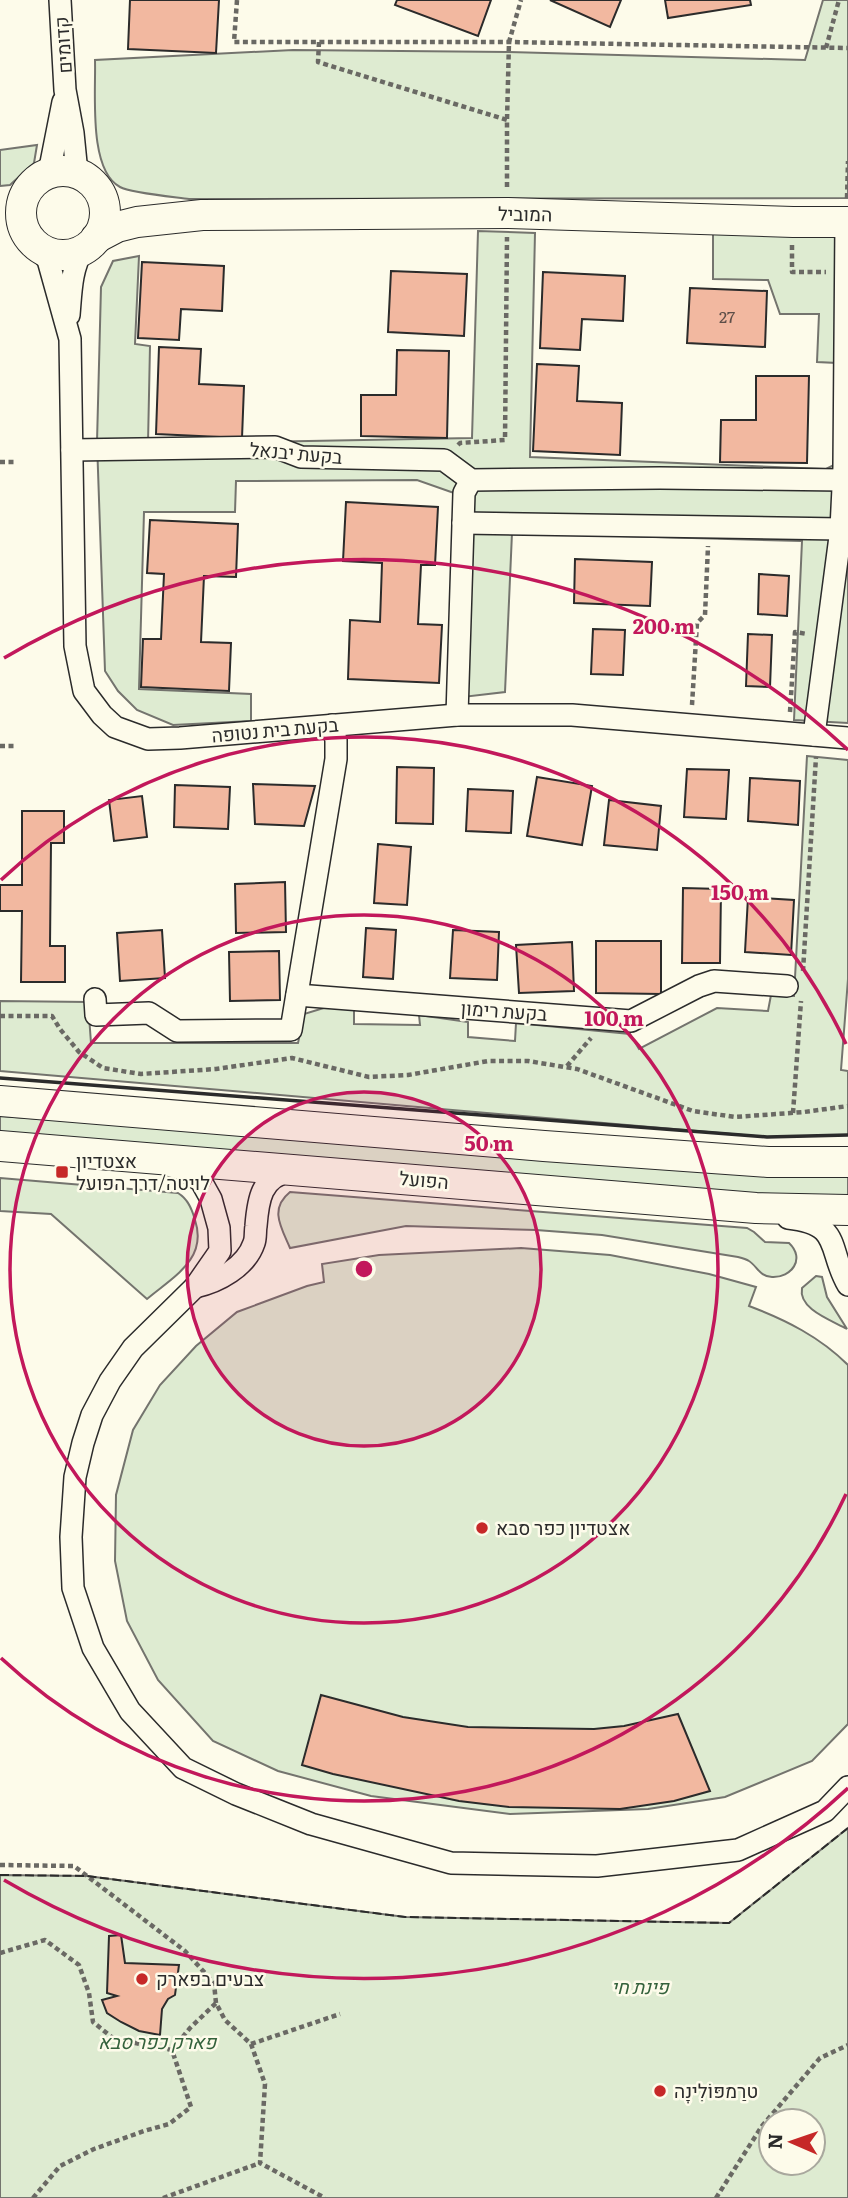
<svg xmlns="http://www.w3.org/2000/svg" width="848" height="2198" font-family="Literata,Heebo,serif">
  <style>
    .green { fill: #deebd1; stroke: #74746e; stroke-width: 2; fill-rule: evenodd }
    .building { fill: #f2b8a0; stroke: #2b2b2b; stroke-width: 2 }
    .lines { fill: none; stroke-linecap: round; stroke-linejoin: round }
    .street-casing { stroke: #2b2b2b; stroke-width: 24 }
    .secondary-casing { stroke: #2b2b2b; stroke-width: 32 }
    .path { stroke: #6a6964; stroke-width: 4.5; stroke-dasharray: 5 3.5; stroke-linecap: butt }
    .street { stroke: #fdfbea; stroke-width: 21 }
    .secondary { stroke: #fdfbea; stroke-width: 30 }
    .fence { stroke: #2b2b2b; stroke-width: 2; stroke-dasharray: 9 3.5; stroke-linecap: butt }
    .wall { stroke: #2b2b2b; stroke-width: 3.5 }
    .ring { fill: none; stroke: #c2185b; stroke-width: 3.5 }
    .poi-dot { fill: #c62828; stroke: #fdfbea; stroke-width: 2.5 }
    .labels { text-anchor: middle; stroke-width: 5; stroke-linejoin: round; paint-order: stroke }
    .number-label { font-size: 16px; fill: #5d4e48 }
    .street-label { font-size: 19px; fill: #2b2b2b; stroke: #fdfbea }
    .poi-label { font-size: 19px; fill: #2b2b2b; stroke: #fdfbea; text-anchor: start }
    .park-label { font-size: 19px; font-style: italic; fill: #34623c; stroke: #fdfbea }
    .centre { fill: #c2185b; stroke: #fdfbea; stroke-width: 3.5 }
    .ring-label { font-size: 21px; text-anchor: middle; font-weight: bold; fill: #c2185b; stroke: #fdfbea; stroke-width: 5; stroke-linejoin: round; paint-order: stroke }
  </style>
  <rect width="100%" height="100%" fill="#fdfbea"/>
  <g class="green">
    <path d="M823 0H848V198L189 199C175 197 131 193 120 187 88 170 96 92 95 60L293 50 509 52 805 60Z"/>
    <path d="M37 145 34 163 10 185 0 186V150Z"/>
    <path d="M713 225 848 226V723L794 720 802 541 512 533 505 692 463 697 454 493 417 480 236 481 235 512H144L139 689 251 694V721L173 725 137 710 118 691 105 671 97 442 101 287 113 261 139 256 135 344 150 346 148 444 472 438 478 231 535 233 530 457 826 469 836 464 837 363 817 362 819 314H780L768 280 713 279Z"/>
    <path d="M807 756 848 760V979L841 1070 848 1071V1135L767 1137 0 1071V1001L88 1002 91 1043H298L304 1014 327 1007 354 1008V1024L420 1025 419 1015 468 1022V1037L515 1041 516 1023 630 1034 639 1049 717 1008 768 1011 771 995 794 996Z"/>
    <path d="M0 1116 848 1176V1196L735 1193 0 1132Z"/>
    <path d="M0 1178 178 1193C188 1199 192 1209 195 1220 208 1259 173 1277 147 1299L51 1214 0 1211Z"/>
    <path d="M290 1192 747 1228 754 1232 765 1242 789 1243C806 1259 791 1278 772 1277 760 1277 757 1266 749 1261 746 1259 742 1258 738 1257L602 1235 536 1230 406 1226 290 1248C281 1227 269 1209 290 1192Z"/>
    <path d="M521 1248 610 1255 709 1274 756 1287 749 1306C786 1320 820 1337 848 1365V1724L812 1761 725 1797 648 1809 510 1814 371 1796 278 1771 213 1741 158 1680 127 1621 115 1561 116 1495 133 1430 160 1385 196 1346 237 1312 307 1286 324 1282 322 1264 379 1255Z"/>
    <path d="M816 1276 822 1277 827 1297 847 1329C831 1320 798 1309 802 1288Z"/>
    <path d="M848 1828V2198H0V1875L87 1876 405 1917 729 1923ZM771 2121H813V2163H771Z"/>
  </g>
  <g class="building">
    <path d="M130 0H219L216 53 128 49Z"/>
    <path d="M397 0H491L478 36 395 5Z"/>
    <path d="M550 0H621L610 27Z"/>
    <path d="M665 0H750L751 5 668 18Z"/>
    <path d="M142 262 224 266 222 311 181 309 179 340 138 338Z"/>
    <path d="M391 271 467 274 464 336 388 332Z"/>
    <path d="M543 272 625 276 623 321 582 319 580 350 540 348Z"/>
    <path d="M690 288 767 291 765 347 687 343Z"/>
    <path d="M159 347 201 349 199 384 244 386 242 438 156 434Z"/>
    <path d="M397 350 449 351 447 438 361 436V395H396Z"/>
    <path d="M537 364 579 366 577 401 622 403 620 455 533 451Z"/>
    <path d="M756 376H809L807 463 720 462 721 420H756Z"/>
    <path d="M346 502 438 507 435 565H421L418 624 442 625 439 683 348 679 350 620 380 622 382 563 343 561Z"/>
    <path d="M150 520 238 524 236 577 204 576 201 642 231 643 229 691 141 687 143 639H161L164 574 147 573Z"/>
    <path d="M575 559 652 562 650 606 574 603Z"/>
    <path d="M759 574 789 576 787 616 758 614Z"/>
    <path d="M593 629 625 630 623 675 591 674Z"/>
    <path d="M748 634 772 635 770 687 746 686Z"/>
    <path d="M397 767 434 768 433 824 396 823Z"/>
    <path d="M687 769 729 770 726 819 684 817Z"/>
    <path d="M537 777 592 786 582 845 527 836Z"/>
    <path d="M750 778 800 781 798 825 748 821Z"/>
    <path d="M253 784 315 786 304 826 255 824Z"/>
    <path d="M175 785 230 787 228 829 174 827Z"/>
    <path d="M468 789 513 791 511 833 466 831Z"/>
    <path d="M142 796 147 837 114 841 109 800Z"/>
    <path d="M609 800 661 806 657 850 604 845Z"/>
    <path d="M22 811H64V843H51L50 946H65V982H21L22 911H0V885H22Z"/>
    <path d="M378 844 411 847 407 905 374 903Z"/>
    <path d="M285 882 286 932 236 933 235 884Z"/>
    <path d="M683 888 721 889 720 963H682Z"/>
    <path d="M748 897 794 900 791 955 745 952Z"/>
    <path d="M366 928 396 930 393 979 363 977Z"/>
    <path d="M162 930 165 978 120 981 117 933Z"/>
    <path d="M453 930 499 932 497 980 450 978Z"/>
    <path d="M596 941H661V994L596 993Z"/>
    <path d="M572 942 574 991 519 993 516 945Z"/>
    <path d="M279 951 280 1000 230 1001 229 952Z"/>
    <path d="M321 1695 403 1717 468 1727 594 1729 624 1726 678 1714 710 1791 674 1801 620 1809 509 1807 459 1801 333 1774 302 1765Z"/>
    <path d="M121 1935 125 1963 179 1965 175 1995 168 1999 162 2009 160 2035 139 2031 121 2022 107 2013 102 2000 117 1996 107 1993 109 1936Z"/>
  </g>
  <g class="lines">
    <defs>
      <g id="street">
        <path d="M60 0 65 90 73 133 77 173"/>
        <path d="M49 173 63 102"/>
        <path d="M36 246 48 260 70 339 75 646 84 691 102 715 115 727 148 739 180 738 457 715H572L848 738"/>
        <path d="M69 315C71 292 71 269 83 249"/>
        <path d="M72 450 275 447 301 457 444 460 471 480 660 478 843 480"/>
        <path d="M463 523 841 529"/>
        <path d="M457 715 464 493 471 480"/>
        <path d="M814 735 841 529 844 467 846 222"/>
        <path d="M297 995 631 1021 699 986 714 981 787 986"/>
        <path d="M95 999 96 1015 149 1013 177 1031 291 1030 336 759V740L332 725"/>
        <path d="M171 1166 185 1170 201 1181 211 1199 219 1228 220 1251 195 1287 133 1348 110 1381 92 1415 83 1443 75 1477 71 1537 73 1588 93 1648 130 1711 183 1768 236 1794 311 1824 451 1863 597 1866 738 1850 825 1811 848 1787"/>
        <path d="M788 1218C843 1224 827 1249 848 1285"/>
        <path d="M195 1287C218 1282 246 1267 254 1243 256 1238 255 1231 256 1226 258 1200 261 1177 290 1171"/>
      </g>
      <g id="secondary">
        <circle cx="63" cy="213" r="42"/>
        <path d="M96 238 117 227 137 222 202 215 508 213 793 222H848"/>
        <path d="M0 1101 544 1146 768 1162H848"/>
        <path d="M0 1146 756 1208 848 1210"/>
      </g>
    </defs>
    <use href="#street" class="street-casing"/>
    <use href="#secondary" class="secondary-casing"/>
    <g class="path">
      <path d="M237 0 234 42H509L848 48"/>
      <path d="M319 42 318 62 507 120"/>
      <path d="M826 48 839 0"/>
      <path d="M507 187V120L509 42 521 0"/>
      <path d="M847 198 848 161"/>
      <path d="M792 245V272H826"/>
      <path d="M458 445 460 443 505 440 507 237"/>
      <path d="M0 462H14"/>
      <path d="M692 705 697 623 705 615 708 546"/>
      <path d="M790 712 795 632 807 634"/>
      <path d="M0 746H16"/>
      <path d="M803 971 816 757"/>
      <path d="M0 1016H52L60 1029 79 1052 103 1068 141 1074 216 1069 292 1058 369 1077 408 1075 488 1061H528L577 1069 693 1111 735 1117 804 1112 848 1106"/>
      <path d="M567 1066 591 1038"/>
      <path d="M793 1113 801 1001"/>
      <path d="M0 1865 74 1866 185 1951 214 1983 216 2003 225 2020 251 2044 265 2084 260 2163 325 2198"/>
      <path d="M0 1953 45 1940 79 1965 89 1993 93 2022 114 2039 172 2050"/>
      <path d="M251 2044 340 2014"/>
      <path d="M33 2198 60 2166 94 2149 144 2131 169 2124 191 2107 172 2050 190 2028 216 2003"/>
      <path d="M163 2198 260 2163"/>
      <path d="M716 2198 762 2126 820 2058 848 2045"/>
    </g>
    <use href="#street" class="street"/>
    <use href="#secondary" class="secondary"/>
    <path class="fence" d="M0 1875 87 1876 405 1917 729 1923 848 1828"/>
    <path class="wall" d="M0 1078 767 1137 848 1135"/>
  </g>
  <circle cx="364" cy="1269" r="177" fill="#c2185b" fill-opacity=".12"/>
  <g class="ring">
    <circle cx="364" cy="1269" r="177"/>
    <circle cx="364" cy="1269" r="354"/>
    <path d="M846 1494A532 532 0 0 1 1 1658M1 880A532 532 0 0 1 846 1044"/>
    <path d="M848 1788A709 709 0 0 1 4 1880M4 658A709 709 0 0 1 848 750"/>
  </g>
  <g class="poi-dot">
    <rect x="55" y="1165" width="14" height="14" rx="3.5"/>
    <circle cx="482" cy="1528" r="7"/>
    <circle cx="142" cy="1979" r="7"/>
    <circle cx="660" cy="2091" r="7"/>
  </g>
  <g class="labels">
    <g class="number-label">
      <text x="727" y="323">27</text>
    </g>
    <g class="street-label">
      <text transform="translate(63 45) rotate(-94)" y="7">קדומים</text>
      <text transform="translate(525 214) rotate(1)" y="7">המוביל</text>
      <text transform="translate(296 453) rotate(5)" y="7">בקעת יבנאל</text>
      <text transform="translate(275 730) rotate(-5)" y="7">בקעת בית נטופה</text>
      <text transform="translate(504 1011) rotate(4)" y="7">בקעת רימון</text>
      <text transform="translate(424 1180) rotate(5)" y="7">הפועל</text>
    </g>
    <g class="poi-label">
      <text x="76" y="1168">אצטדיון<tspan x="76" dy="22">לויטה/דרך הפועל</tspan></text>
      <text x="496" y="1535">אצטדיון כפר סבא</text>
      <text x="156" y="1986">צבעים בפארק</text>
      <text x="674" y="2098">טרַמפּוֹלִינָה</text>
    </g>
    <g class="park-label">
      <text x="640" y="1994">פינת חי</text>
      <text x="157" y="2049">פארק כפר סבא</text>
    </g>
  </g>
  <circle cx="364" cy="1269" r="10" class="centre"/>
  <g class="ring-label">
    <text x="664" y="634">200 m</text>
    <text x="740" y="900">150 m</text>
    <text x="614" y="1026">100 m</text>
    <text x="489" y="1151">50 m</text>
  </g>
  <g transform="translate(792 2142) rotate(272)"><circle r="33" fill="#fdfbea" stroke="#a9a89e" stroke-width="2"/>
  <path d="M0-5L12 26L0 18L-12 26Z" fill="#c62828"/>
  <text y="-10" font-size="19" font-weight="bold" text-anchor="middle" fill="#2b2b2b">N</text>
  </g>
</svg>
